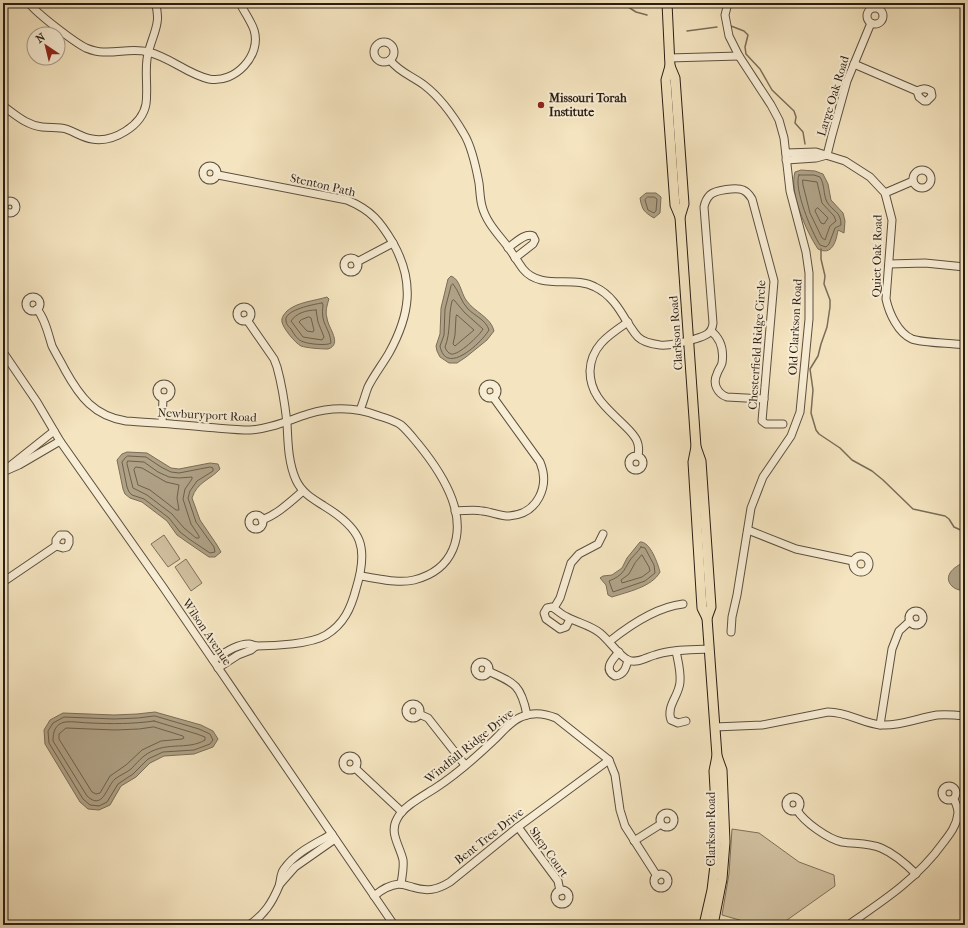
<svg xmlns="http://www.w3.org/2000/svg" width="968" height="928" font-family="'IM FELL French Canon',serif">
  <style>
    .green { fill: #d2c2a2; stroke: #7e705b }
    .water { fill: #afa185; stroke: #7a6d58 }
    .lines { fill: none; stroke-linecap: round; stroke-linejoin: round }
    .shore { stroke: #6c604c; stroke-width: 1 }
    .stream { stroke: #7a6d58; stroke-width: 1.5 }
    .minor-casing { stroke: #5c503f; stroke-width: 9 }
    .major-casing { stroke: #2a1e14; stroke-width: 11 }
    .minor { stroke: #f8edd5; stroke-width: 7 }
    .major { stroke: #f4e4bf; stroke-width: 9 }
    .poi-dot { fill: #8f2418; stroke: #f8edd5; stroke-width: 1.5 }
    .labels { text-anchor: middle; stroke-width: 4; stroke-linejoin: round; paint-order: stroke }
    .street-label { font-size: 12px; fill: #2a1e14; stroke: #f8edd5 }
    .poi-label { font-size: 12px; font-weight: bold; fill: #2a1e14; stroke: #f8edd5; text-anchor: start }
  </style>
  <rect width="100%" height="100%" fill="#f4e4bf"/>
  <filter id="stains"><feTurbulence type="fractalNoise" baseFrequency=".005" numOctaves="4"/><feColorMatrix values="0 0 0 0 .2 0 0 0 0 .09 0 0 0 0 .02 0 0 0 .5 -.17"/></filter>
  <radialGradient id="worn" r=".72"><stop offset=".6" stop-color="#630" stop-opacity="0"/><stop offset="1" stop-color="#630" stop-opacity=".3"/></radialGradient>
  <g class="green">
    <path d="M164 535 180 559 168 567 151 544Z"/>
    <path d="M186 559 202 583 191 591 175 567Z"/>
    <path d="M732 829 759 833 799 862 834 875 835 886 780 925H757L722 915 729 874Z"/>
  </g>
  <g class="water">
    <path d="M801 170 815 171 823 174 828 184 831 200 843 213 845 221 844 233 838 230C836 242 832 256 818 249 806 231 789 192 795 172Z"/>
    <path d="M646 193H656L661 197 660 213 654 218C644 212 642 210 640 198Z"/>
    <path d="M451 276C460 279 461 293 466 300 474 312 491 317 494 331L487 340 466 357 457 363H449L440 357 437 351 436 346 440 334 441 308 448 279Z"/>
    <path d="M327 297 329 299C327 305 325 312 327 318 328 328 343 344 328 349 321 349 307 348 301 346 295 343 283 328 282 322 281 318 284 314 287 311 297 302 314 301 327 297Z"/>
    <path d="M127 452 147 453 171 468 179 469 210 463 218 464 220 469C210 480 197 482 192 498L200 520 217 545 221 552 215 557H209L187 542 177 535 167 521 142 502 130 498 125 494 123 489 117 460 122 454Z"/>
    <path d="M640 542C650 541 658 564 660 572 652 587 627 592 612 597L608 595 606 585 600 578 603 576 612 575 622 568 627 558Z"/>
    <path d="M965 562V590C956 592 944 583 950 573 953 568 960 564 965 562Z"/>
    <path d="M155 712 201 725 213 731 218 739 213 747 194 754 164 756 150 763 136 777 121 786 110 805 99 810 88 809 80 802 45 744 44 730 50 720 63 713 114 715 137 714Z"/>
  </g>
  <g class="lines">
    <g class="shore">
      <path d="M799 175H814L820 177C825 185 823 194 827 202 833 212 841 211 841 225L835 228 829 244 826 247 820 245C812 233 793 188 799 175Z"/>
      <path d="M803 180 817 182 822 203 834 216 836 221 830 226 825 240 822 238 810 213 803 185Z"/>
      <path d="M648 197H654L657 199 656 211 654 213 648 210 645 200Z"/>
      <path d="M818 208 828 218 824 224 821 223 815 211 816 209Z"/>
      <path d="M453 284C459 291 461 302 468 309 475 316 486 320 489 330 482 342 446 377 440 346L444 335 445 309 451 286Z"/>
      <path d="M454 300 465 313 483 329C480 335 458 356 451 354 448 353 446 350 445 347 451 332 448 316 452 301Z"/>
      <path d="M322 303 323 305C320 325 330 327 331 343 327 346 309 344 304 342 298 341 294 334 291 329 289 327 286 324 286 321 283 310 315 304 322 303Z"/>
      <path d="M316 310 318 322 324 337 322 340 303 337 291 321C296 313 307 310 316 310Z"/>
      <path d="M457 315 474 330 455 346 453 344 455 335 456 317Z"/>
      <path d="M309 317 311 318 314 330 313 332 307 331 299 322 301 320Z"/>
      <path d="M128 456 146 457 161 467 171 472 179 473 210 467 213 468V471L197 481 190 491 188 498 196 522 214 547 215 552 210 553 189 539 180 532 169 518 144 499 132 495 129 492 127 487 122 462 125 458Z"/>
      <path d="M128 461 144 462 158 472 169 477 179 478 192 477V479L185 489 183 499 191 524 199 536V538H196L184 528 172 514 147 495 133 488 127 464Z"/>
      <path d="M136 467 142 468 166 482 179 485 177 498 179 510H176L150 490 138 485 134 470Z"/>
      <path d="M641 547 645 548 654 565 655 573 645 581 613 592 609 581C623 575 623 572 630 560 633 556 638 552 641 547Z"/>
      <path d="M642 555 649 567 650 571 642 577 622 583 621 580 629 574 635 563Z"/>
      <path d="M155 716 199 729 210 734 213 740 210 744 194 750 163 752 148 759 133 774 118 784 107 802 99 806 90 805 83 799 49 743 48 731 53 723 64 717 114 719 138 718Z"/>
      <path d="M154 721 197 734 205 737V740C187 751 165 740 144 756 139 760 135 765 131 769 126 773 120 775 115 779 106 787 103 811 87 796L53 741C53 732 55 724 65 722 73 721 83 723 91 723 112 724 133 724 154 721Z"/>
      <path d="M154 727 183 736 184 738 182 739 161 741 142 750 126 765 110 776 100 793 96 794 92 792 59 739V734L66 728 115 730 139 729Z"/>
    </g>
    <g class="stream">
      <path d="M622 3 636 12 647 15"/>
      <path d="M731 26 744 31 748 35 745 47 746 54 760 69 772 90 794 111 796 117 795 123 803 132 805 144"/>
      <path d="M687 31 717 27"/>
      <path d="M821 249V259L825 276 824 284 830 300V307L827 327 821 344 818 356 810 369 813 390 811 413 816 430 819 434 840 448 852 460 872 471 883 480 913 509 945 516 949 519 954 527 965 532"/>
    </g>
    <defs>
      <g id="minor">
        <path d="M29 3C36 13 74 42 86 48 91 50 97 52 103 52 118 53 133 48 148 52 170 57 187 74 209 79 235 84 262 55 254 30 251 21 244 12 240 3"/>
        <path d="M728 3 725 15 729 36 739 56 771 105 779 120 784 138 790 191 806 252 809 273V319L800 412 791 436 763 477 751 508 737 595 732 617 731 632"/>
        <circle cx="875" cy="16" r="8"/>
        <circle cx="384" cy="52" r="10"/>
        <path d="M669 58 739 56"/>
        <path d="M390 60C399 72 412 76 424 85 441 98 453 115 464 134 472 147 476 167 479 183 480 191 480 199 482 206 486 222 498 234 508 247 513 254 518 262 523 269 541 291 573 275 595 287 610 294 619 308 627 322 631 327 633 332 638 337 643 342 652 344 660 345 671 346 685 342 695 339 705 336 712 334 713 323L704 207C705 202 706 199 710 195 715 190 737 187 743 190 748 192 750 196 752 199L774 281 762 421 766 424H783"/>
        <path d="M854 64 917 91C923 88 926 88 931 91L932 96 927 101H924L919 97 917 91"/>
        <path d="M3 106C16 115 26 125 42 127 50 128 59 127 66 129 75 132 83 138 92 139 113 143 142 126 146 104 148 89 145 74 147 59 150 38 163 24 155 3"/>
        <path d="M786 153 816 152 845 161 870 177 885 193 892 220 886 299C889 313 898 333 912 339 922 343 952 343 965 345"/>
        <path d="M827 155 832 135 847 81 871 23"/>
        <path d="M786 160 816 158 827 155"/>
        <circle cx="210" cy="173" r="7"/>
        <circle cx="922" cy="179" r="9"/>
        <path d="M218 175 347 200C371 210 380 221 393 243 415 282 410 315 389 353 382 365 374 375 368 387 365 395 363 403 360 410"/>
        <path d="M885 193 913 181"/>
        <circle cx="10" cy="207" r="6"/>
        <path d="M508 248C515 243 526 232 533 236L535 240 533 244 515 258"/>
        <circle cx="351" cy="265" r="7"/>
        <path d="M357 262 393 243"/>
        <path d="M889 264 925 263 965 267"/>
        <circle cx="33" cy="304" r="7"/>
        <circle cx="244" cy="314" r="7"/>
        <path d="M37 309C45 319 48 333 52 346 56 354 61 362 65 370 80 397 94 416 126 421 152 423 178 424 204 427 219 428 235 430 250 430 270 429 289 420 308 414 331 407 356 407 379 416 386 418 395 421 401 425 408 431 413 438 419 445 432 461 445 480 452 499 465 535 454 570 414 580 397 584 377 578 360 576"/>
        <path d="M628 322C609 335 591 346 590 371 590 396 607 408 623 424 628 429 634 434 637 441 639 446 639 451 638 456"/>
        <path d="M711 331C721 339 724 350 722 363 721 367 718 370 717 374 712 384 718 394 727 397L764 399"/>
        <path d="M3 352 37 402 60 441 163 587 394 925"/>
        <circle cx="490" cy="391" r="7"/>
        <circle cx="164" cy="391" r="7"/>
        <path d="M162 423 163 398"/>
        <circle cx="636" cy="463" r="7"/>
        <path d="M10 466 54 431"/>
        <path d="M3 472 19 465 60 441"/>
        <path d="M455 511C464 511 474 509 482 511 492 512 500 516 509 516 538 514 550 486 540 462L493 397"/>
        <circle cx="256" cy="522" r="7"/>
        <path d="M262 520C278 514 290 502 303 491"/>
        <path d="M748 530 796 549 853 561"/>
        <path d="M60 535H66L69 538V543L67 547 63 548 56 546V540Z"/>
        <circle cx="861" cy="564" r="8"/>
        <path d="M3 582 56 546"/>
        <path d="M554 608 560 598 571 563 579 554 598 544 603 534"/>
        <circle cx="916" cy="618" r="7"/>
        <path d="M570 619 566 627 560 629 546 619 544 613 547 608 552 607C557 610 562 615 567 617 578 623 590 625 600 633 609 640 619 656 628 660 637 664 647 657 655 655 672 649 691 650 709 649"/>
        <path d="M610 641C630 625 657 607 683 604"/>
        <path d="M676 651C678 661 681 672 680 682 679 696 666 706 671 720L678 723 686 721"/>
        <path d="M619 652C612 660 603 669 615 676 624 675 626 668 628 660"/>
        <path d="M213 660C223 654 236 644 249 644 251 644 254 646 257 646 275 646 311 644 326 635 344 624 351 608 356 589 369 547 362 529 324 506 313 499 302 493 296 480 288 462 288 442 287 423 285 405 282 385 277 367L274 359 247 320"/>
        <circle cx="482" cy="669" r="7"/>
        <path d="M218 668 238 655 251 650 256 646"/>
        <path d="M488 671C515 683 521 685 527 715"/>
        <circle cx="413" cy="711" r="7"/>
        <path d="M419 714 428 718 465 765"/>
        <path d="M880 725 892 649 899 631 910 621"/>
        <path d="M715 727 762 725 828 712C849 712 863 724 882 725 901 726 918 718 937 715 946 714 956 715 965 716"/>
        <circle cx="350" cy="763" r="7"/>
        <path d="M355 768 402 812"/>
        <circle cx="949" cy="793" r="7"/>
        <circle cx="793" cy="804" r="7"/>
        <path d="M797 810C804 822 828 839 842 842 855 844 869 843 881 848 895 854 906 864 916 874"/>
        <circle cx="667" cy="820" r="7"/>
        <path d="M518 827 558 881 560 891"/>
        <path d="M634 841 661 824"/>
        <circle cx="661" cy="881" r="7"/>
        <path d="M280 884 295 867 335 839"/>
        <path d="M401 884C402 876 404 868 403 860 400 846 389 833 397 819 403 806 425 795 437 787 457 774 476 757 493 741 502 733 509 722 521 717 532 712 544 713 556 718L609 760 615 775 620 810 625 826 657 876"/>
        <circle cx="562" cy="897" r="7"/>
        <path d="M374 896C381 890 390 885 399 884 403 884 408 886 412 887 427 892 437 890 450 882L518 827 609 760"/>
        <path d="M249 925C264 915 272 903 279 886 281 880 280 874 284 869 296 852 315 844 332 834"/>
        <path d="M848 925C883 901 918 878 943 843 950 834 957 825 958 813 958 808 956 804 954 799"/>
      </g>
      <g id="major">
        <path d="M667 3 670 66 666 80 675 205 680 217"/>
        <path d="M670 66 675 78 684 204 680 217 696 447 693 462 702 608 707 618"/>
        <path d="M696 447 701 461 711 607 707 618 717 756 714 771 717 825 716 857 712 890 704 925"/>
        <path d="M713 925 722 879 725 842 722 770 717 756"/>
      </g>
    </defs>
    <use href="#minor" class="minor-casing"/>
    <use href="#major" class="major-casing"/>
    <use href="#minor" class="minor"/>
    <use href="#major" class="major"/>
  </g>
  <circle class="poi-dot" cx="541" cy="105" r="4"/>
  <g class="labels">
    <g class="street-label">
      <text transform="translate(833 96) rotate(-73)" y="4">Large Oak Road</text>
      <text transform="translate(323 185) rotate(13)" y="4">Stenton Path</text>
      <text transform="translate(877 256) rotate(-89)" y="4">Quiet Oak Road</text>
      <text transform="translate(795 327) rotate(-87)" y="4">Old Clarkson Road</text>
      <text transform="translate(676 333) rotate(-94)" y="4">Clarkson Road</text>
      <text transform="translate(757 345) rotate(-86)" y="4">Chesterfield Ridge Circle</text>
      <text transform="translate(207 415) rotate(3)" y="4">Newburyport Road</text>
      <text transform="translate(207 632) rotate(56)" y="4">Wilson Avenue</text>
      <text transform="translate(469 746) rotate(-39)" y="4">Windfall Ridge Drive</text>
      <text transform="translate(711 829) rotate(-90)" y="4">Clarkson Road</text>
      <text transform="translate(489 836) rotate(-38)" y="4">Bent Tree Drive</text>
      <text transform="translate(549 852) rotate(55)" y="4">Shep Court</text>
    </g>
    <g class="poi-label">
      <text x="549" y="102">Missouri Torah<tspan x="549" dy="14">Institute</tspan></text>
    </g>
  </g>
  <rect width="968" height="928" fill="none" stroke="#f4e4bf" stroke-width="16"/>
  <rect x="4" y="4" width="960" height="920" fill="none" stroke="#2a1e14" stroke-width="2"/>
  <rect x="8" y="8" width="952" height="912" fill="none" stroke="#2a1e14"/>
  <g transform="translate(46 46) rotate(325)"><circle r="19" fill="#f8edd5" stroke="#a69a88"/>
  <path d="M0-3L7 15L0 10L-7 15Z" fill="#8f2418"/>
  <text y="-6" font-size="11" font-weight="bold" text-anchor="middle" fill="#2a1e14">N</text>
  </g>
  <rect width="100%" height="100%" filter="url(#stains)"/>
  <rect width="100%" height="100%" fill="url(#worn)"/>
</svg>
